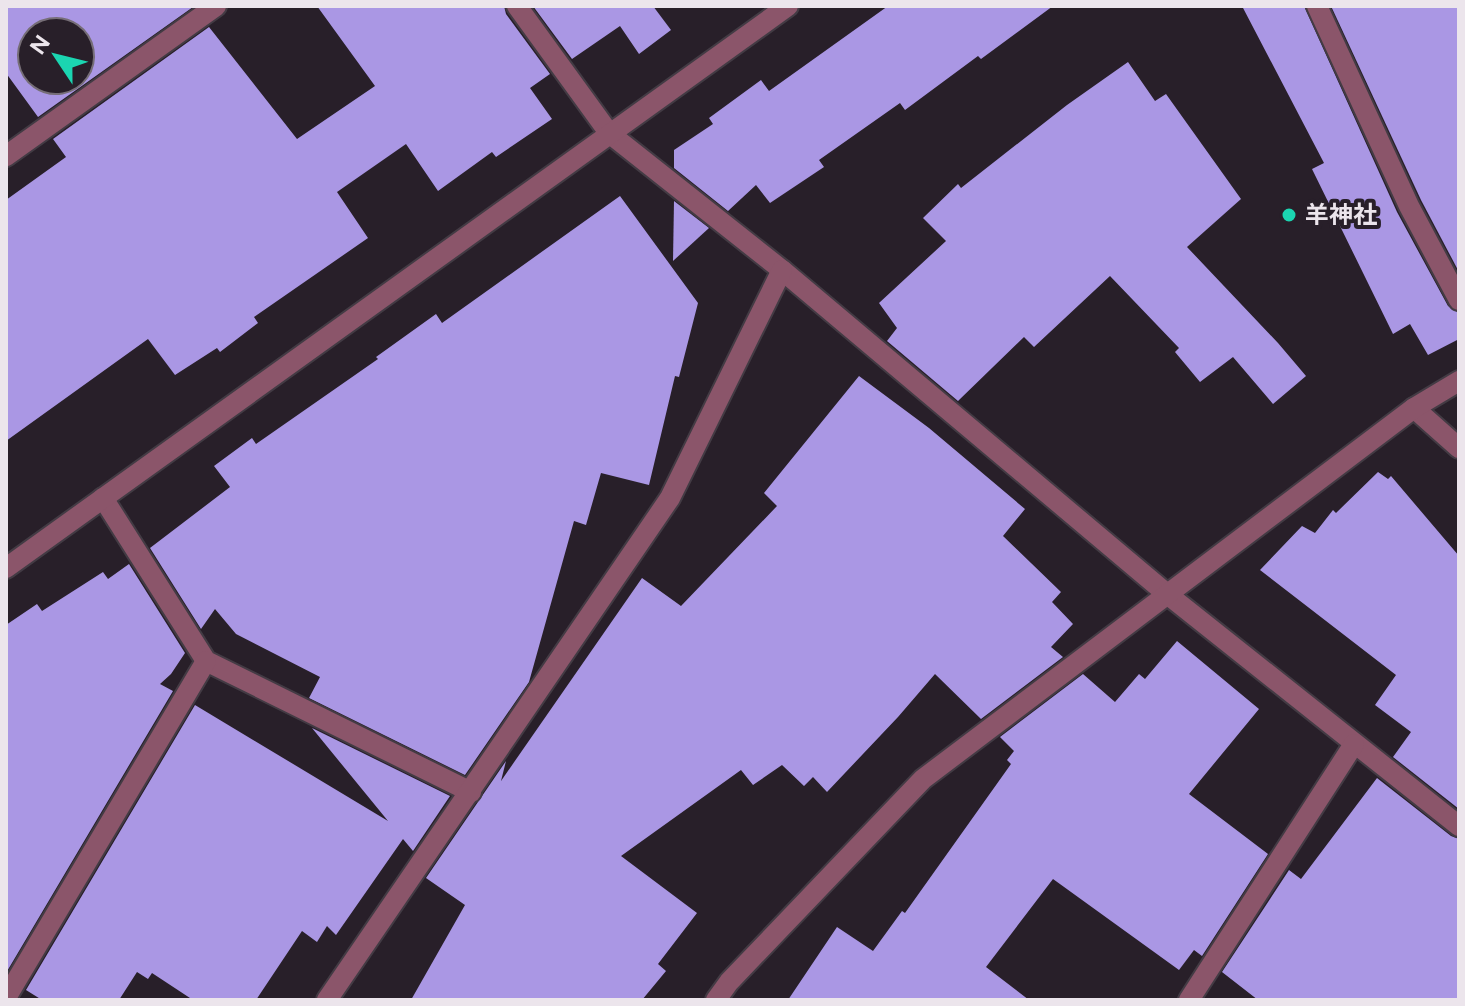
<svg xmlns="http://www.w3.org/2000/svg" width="1465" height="1006" font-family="Figtree,'Noto Sans JP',sans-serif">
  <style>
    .building { fill: #aa97e4; fill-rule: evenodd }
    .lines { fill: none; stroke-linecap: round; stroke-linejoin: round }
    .minor-casing { stroke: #433b44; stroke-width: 24 }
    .minor { stroke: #8b556a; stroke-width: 20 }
    .poi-dot { fill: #1bd5b1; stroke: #281f29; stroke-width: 3 }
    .labels { text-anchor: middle; stroke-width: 8; stroke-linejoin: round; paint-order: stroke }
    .poi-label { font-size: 24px; font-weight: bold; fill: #ece5ec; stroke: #281f29; text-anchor: start }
  </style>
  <rect width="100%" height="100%" fill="#281f29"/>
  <g class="building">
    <path d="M6 6H192L193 7 38 117 6 73ZM32 32H80V80H32Z"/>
    <path d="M317 6H504L506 14 550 74 530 88 552 119 496 157 492 152 438 191 406 144 337 192 368 238 254 317 258 323 220 352 217 348 175 375 148 339 6 441V200L66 157 53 139 209 27 297 139 375 86Z"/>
    <path d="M533 6H653L671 30 639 54 620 26 572 59Z"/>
    <path d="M888 6H1053L981 59 978 56 905 110 900 103 819 160 824 167 770 203 756 185 728 211 674 168V150L713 124 709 118 761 80 769 91Z"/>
    <path d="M1242 6H1304L1397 212 1448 306 1459 313V339L1428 355 1410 324 1393 334 1312 169 1324 163Z"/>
    <path d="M1331 6H1459V272L1421 200Z"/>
    <path d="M1128 62 1155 101 1166 94 1241 199 1187 247 1278 343 1306 376 1273 404 1233 357 1200 382 1175 352 1179 348 1110 276 1034 347 1024 337 958 401 887 341 897 328 879 303 946 241 923 218 958 184 961 188 1067 105Z"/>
    <path d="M620 196 698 303 679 377 675 376 649 485 601 473 586 525 574 521 529 682 465 775 309 698 320 677 236 634 215 609 201 629 150 548 230 487 214 466 252 438 256 444 378 359 376 357 436 314 442 323Z"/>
    <path d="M674 201 709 228 673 261Z"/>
    <path d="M859 376 929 428 1025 509 1003 536 1061 592 1052 602 1073 624 1051 647 1063 657 981 719 935 674 898 717 827 792 813 777 804 786 782 765 753 785 741 770 621 856 697 913 658 964 666 971 642 1000H411L465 905 426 878 506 761 501 781 642 578 681 606 777 506 764 493Z"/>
    <path d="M1378 472 1388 479 1391 476 1459 556V809L1393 757 1411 732 1375 705 1396 675 1260 570 1302 526 1315 533 1333 510 1336 513Z"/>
    <path d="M129 564 185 653 171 674 160 684 173 691 6 973V625L37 604 42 611 103 572 108 579Z"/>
    <path d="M1177 641 1259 709 1189 794 1268 854 1202 956 1194 950 1179 970 1053 879 986 967 1029 1000H788L837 927 873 951 902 911 905 913 1011 764 1007 760 1014 751 1000 737 1083 674 1115 702 1139 674 1145 679Z"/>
    <path d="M195 705 388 821 312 728 450 796 413 851 403 839 336 935 327 926 317 942 302 931 256 1000H193L152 973 148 979 137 972 119 1000H42L26 990Z"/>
    <path d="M1377 778 1451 836 1459 839V1000H1258L1222 972 1289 870 1301 879Z"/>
  </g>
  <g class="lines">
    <defs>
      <g id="minor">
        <path d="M517 6 609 133 782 270 1167 594 1459 826"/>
        <path d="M1317 6 1409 206 1459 300"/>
        <path d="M6 156 216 6"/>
        <path d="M1414 408 1459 448"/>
        <path d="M103 498 206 661 471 792"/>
        <path d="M6 568 788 6"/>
        <path d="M6 998 206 661"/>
        <path d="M327 1000 670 498 782 270"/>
        <path d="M716 1000 729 982 923 779 1414 408 1459 381"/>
        <path d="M1189 1000 1354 744"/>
      </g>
    </defs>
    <use href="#minor" class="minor-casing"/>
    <use href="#minor" class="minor"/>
  </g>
  <circle class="poi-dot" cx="1289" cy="215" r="8"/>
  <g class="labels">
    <g class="poi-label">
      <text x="1305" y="223">羊神社</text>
    </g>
  </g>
  <rect width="1465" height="1006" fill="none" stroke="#ece5ec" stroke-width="16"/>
  <g transform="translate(56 56) rotate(305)"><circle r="38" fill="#281f29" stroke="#766e77" stroke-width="2"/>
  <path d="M0-6L14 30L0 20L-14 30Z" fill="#1bd5b1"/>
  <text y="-12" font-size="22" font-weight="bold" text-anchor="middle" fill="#ece5ec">N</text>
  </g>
</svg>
